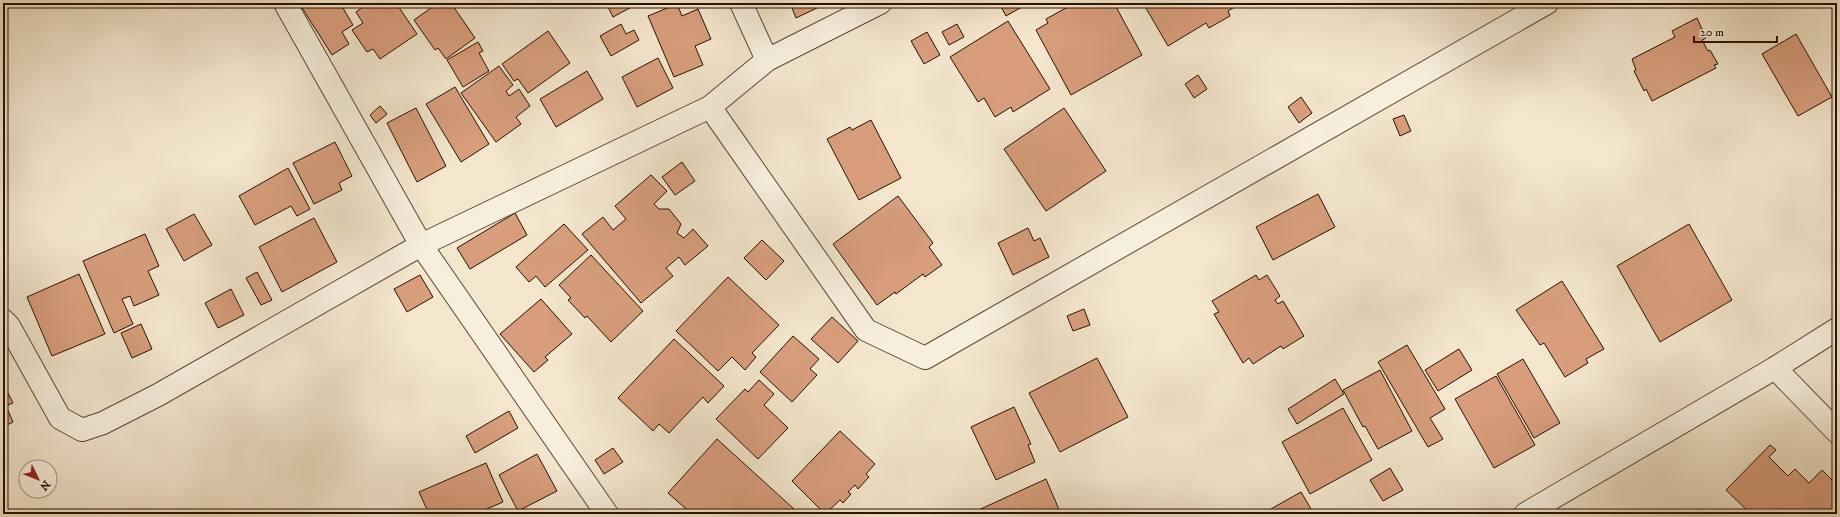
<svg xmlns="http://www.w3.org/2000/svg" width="1840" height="517" font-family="'IM FELL DW Pica',serif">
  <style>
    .building { fill: #d89e7c; stroke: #291001 }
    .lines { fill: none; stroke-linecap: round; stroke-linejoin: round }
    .street-casing { stroke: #5c4634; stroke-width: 24 }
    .street { stroke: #f7efde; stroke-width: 22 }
  </style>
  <rect width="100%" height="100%" fill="#f3e6cd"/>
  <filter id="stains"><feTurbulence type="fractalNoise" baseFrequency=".005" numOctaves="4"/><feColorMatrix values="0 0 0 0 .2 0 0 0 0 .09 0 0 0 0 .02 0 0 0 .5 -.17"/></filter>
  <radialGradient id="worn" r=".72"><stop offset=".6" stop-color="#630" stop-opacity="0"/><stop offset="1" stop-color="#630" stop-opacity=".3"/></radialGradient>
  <g class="building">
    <path d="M299 3H340L353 25 342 32 349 44 332 55Z"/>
    <path d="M361 3H396L417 34 380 59 373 49 367 52 352 30 363 23 356 12 363 7Z"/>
    <path d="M438 3H451L475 38 446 59 438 48 435 50 414 20Z"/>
    <path d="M606 3H639L613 17Z"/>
    <path d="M790 3H815L817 8 796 18Z"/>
    <path d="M999 3H1020L1022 7 1006 16Z"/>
    <path d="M1075 3H1094L1095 6 1102 3H1114L1142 55 1071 95 1036 30 1048 23 1046 19Z"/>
    <path d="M1143 3H1230L1233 8 1228 11 1230 16 1209 28 1206 23 1168 46Z"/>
    <path d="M677 4 682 16 698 9 711 39 695 46 703 65 674 77 648 16Z"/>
    <path d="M1697 18 1706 38 1702 40 1708 51 1710 50 1718 64 1714 65 1716 68 1652 101 1646 89 1644 91 1634 71 1636 70 1632 59 1675 37 1672 31Z"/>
    <path d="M1008 21 1050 89 1013 112 1011 107 995 117 984 98 978 102 950 57Z"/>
    <path d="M621 24 626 34 634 30 639 40 611 56 600 36Z"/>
    <path d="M957 24 964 37 949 45 942 32Z"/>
    <path d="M548 31 570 63 528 93 518 79 514 81 502 64Z"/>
    <path d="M927 32 940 55 924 64 911 41Z"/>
    <path d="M1796 34 1832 97 1798 116 1762 54Z"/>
    <path d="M478 42 483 51 479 53 489 71 463 87 447 60Z"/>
    <path d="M658 58 673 88 637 107 622 77Z"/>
    <path d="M499 66 513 85 506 91 509 96 519 89 530 106 516 117 521 124 496 142 461 93Z"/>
    <path d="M587 71 603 99 556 127 540 99Z"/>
    <path d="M1198 75 1207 89 1194 98 1185 84Z"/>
    <path d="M455 87 489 144 461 162 426 104Z"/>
    <path d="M1301 97 1312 113 1299 123 1288 107Z"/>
    <path d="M380 106 387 114 376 123 370 115Z"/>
    <path d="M416 108 446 166 417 182 387 123Z"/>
    <path d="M1064 108 1106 171 1046 211 1004 149Z"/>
    <path d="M1404 115 1411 131 1400 136 1393 119Z"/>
    <path d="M871 120 901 178 859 200 827 139 850 127 852 130Z"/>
    <path d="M335 142 352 176 339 183 342 190 314 204 293 163Z"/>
    <path d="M682 162 695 181 675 195 662 177Z"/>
    <path d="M288 168 310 209 297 216 291 206 255 225 239 196Z"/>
    <path d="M651 175 667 191 654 204 659 209H669L681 224 677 233 684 238 693 229 708 246 685 265 679 257 666 268 673 276 641 303 582 234 603 217 613 230 626 219 615 206Z"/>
    <path d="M1318 194 1335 227 1273 260 1256 227Z"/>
    <path d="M898 196 933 243 929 247 942 265 925 277 923 274 896 294 895 292 877 305 833 244Z"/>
    <path d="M515 213 527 235 470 269 457 248Z"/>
    <path d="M194 214 212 245 184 261 166 229Z"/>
    <path d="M314 218 337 262 282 292 259 247Z"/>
    <path d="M564 224 588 250 545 287 536 276 529 282 516 267Z"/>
    <path d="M1689 224 1732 300 1660 342 1617 266Z"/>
    <path d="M1028 228 1034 241 1040 238 1049 257 1013 275 998 243Z"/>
    <path d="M145 234 159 266 148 271 159 295 134 306 130 296 122 299 133 324 114 333 83 261Z"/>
    <path d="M762 240 784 261 766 280 744 258Z"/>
    <path d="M591 255 643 311 611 342 587 316 585 318 568 300 571 298 559 285Z"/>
    <path d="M257 272 272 300 261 305 246 278Z"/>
    <path d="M79 274 105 334 52 356 27 297Z"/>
    <path d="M420 275 433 297 407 312 394 289Z"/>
    <path d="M1256 275 1259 280 1267 275 1280 296 1275 300 1278 304 1283 301 1304 336 1283 349 1281 346 1253 364 1249 358 1243 363 1214 314 1219 312 1212 301Z"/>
    <path d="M728 277 779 325 752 353 756 357 745 370 732 357 718 371 676 331Z"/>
    <path d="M1562 281 1604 349 1586 359 1588 363 1565 377 1544 343 1540 345 1516 310Z"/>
    <path d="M231 289 244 315 218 328 205 303Z"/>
    <path d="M541 299 572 334 545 357 548 360 534 372 500 334Z"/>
    <path d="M1084 309 1090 325 1073 331 1067 316Z"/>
    <path d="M832 317 858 341 838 363 811 339Z"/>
    <path d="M141 324 152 349 132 358 121 333Z"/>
    <path d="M793 336 819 359 810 369 817 375 792 402 760 372Z"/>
    <path d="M674 339 724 386 708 403 703 397 669 433 659 424 653 431 618 398Z"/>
    <path d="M1407 345 1445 409 1430 418 1443 439 1428 447 1378 362Z"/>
    <path d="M1459 349 1472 370 1438 391 1425 370Z"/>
    <path d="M1097 358 1128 417 1060 452 1029 393Z"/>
    <path d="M1523 359 1560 423 1534 438 1497 374Z"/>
    <path d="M1380 370 1412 431 1378 449 1365 426 1363 427 1343 390Z"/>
    <path d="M1496 376 1535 445 1494 468 1455 399Z"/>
    <path d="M1335 379 1344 394 1297 424 1288 409Z"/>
    <path d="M759 380 774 394 764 405 788 428 758 459 716 419 745 389 748 392Z"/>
    <path d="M3 383 13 403 6 406 13 422 3 427Z"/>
    <path d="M1014 407 1031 444 1028 445 1035 462 996 480 971 427Z"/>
    <path d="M1343 408 1372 460 1310 494 1282 442Z"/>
    <path d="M509 411 518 428 475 453 466 436Z"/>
    <path d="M840 431 875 464 866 474 869 477 858 489 855 485 848 492 851 494 843 503 840 500 825 514 792 481Z"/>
    <path d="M717 439 794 509 789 514H692L668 493Z"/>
    <path d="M1770 445 1776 450 1769 457 1788 476 1795 469 1809 483 1822 470 1837 485V514H1751L1726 490Z"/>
    <path d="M613 448 623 462 604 474 595 460Z"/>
    <path d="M537 454 557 491 518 511 499 475Z"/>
    <path d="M486 463 503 502 482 511 483 514H429L419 492Z"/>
    <path d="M1390 468 1403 490 1383 501 1370 480Z"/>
    <path d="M1046 479 1061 514H973L972 513Z"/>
    <path d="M1301 492 1314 514H1262Z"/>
  </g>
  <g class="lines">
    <defs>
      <g id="street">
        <path d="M285 3 421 245 607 514"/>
        <path d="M741 3 767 60"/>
        <path d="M710 107 866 330 925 358 1547 3"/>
        <path d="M3 320 9 326 60 418 82 430 103 423 158 395 421 245 710 107 767 60 880 3"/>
        <path d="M1775 368 1837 432"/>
        <path d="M1525 514 1775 368 1837 329"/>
      </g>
    </defs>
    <use href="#street" class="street-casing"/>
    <use href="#street" class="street"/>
  </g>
  <rect width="1840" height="517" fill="none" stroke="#f3e6cd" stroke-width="16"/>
  <rect x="4" y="4" width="1832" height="509" fill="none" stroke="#291001" stroke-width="2"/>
  <rect x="8" y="8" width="1824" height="501" fill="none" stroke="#291001"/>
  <g transform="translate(38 479) rotate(133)"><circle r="19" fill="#f7efde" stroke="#a59686"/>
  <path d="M0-3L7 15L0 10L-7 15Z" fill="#8f2418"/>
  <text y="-6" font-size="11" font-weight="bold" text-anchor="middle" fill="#291001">N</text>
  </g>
  <path d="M1694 36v6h83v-6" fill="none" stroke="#291001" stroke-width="2"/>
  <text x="1700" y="36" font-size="12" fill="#291001" stroke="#f7efde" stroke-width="3" paint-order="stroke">20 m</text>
  <rect width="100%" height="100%" filter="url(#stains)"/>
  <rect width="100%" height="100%" fill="url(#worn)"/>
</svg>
